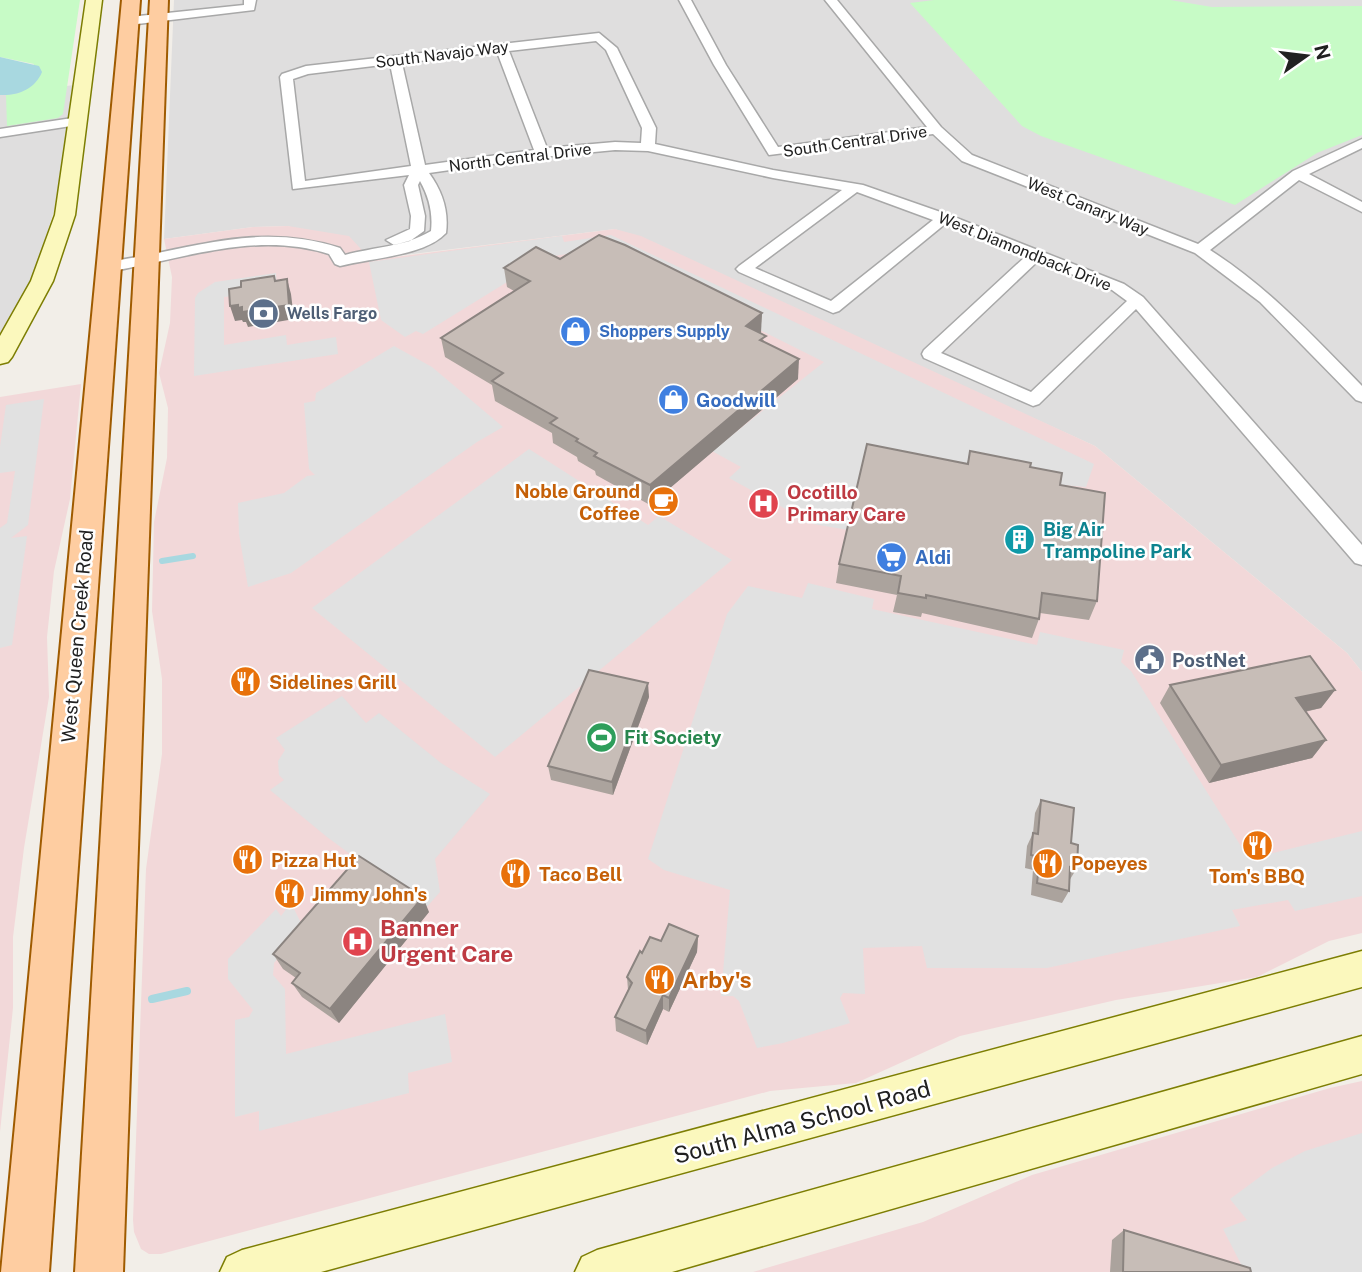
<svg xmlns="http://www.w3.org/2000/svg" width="1362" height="1272" font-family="'Public Sans',sans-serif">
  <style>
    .residential { fill: #dfdede }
    .commercial { fill: #f2d8d9 }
    .park { fill: #c7fbc6 }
    .parking { fill: #e1e1e1 }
    .water { fill: #a8d8e0 }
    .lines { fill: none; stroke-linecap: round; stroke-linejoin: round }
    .stream-far1 { stroke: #a8d8e0; stroke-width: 6 }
    .stream { stroke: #a8d8e0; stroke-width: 8 }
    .street-casing { stroke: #a8a8a8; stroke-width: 3 }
    .secondary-casing { stroke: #7d7e03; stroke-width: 3 }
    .primary-casing { stroke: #9f5b00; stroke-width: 4 }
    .street { fill: #fff; fill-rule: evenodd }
    .secondary { fill: #fbf8bd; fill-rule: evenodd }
    .primary { fill: #fecda1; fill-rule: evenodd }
    .wall { fill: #aba39d }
    .shaded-wall { fill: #8b8480 }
    .building { fill: #c7bdb7; stroke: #8b8480; stroke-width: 2 }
    .labels { text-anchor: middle; stroke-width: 5; stroke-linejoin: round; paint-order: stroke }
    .far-street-label { font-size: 16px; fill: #212121; stroke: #fff }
    .far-service-label { font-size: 16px; font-weight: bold; fill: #4e5e75; stroke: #fff; text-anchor: start }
    .far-shop-label { font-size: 16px; font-weight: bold; fill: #366cbe; stroke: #fff; text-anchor: start }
    .shop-label { font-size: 19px; font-weight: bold; fill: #366cbe; stroke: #fff; text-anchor: start }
    .food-label { font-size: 19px; font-weight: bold; fill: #c56008; stroke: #fff; text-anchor: start }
    .health-label { font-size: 19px; font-weight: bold; fill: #be3a42; stroke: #fff; text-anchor: start }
    .culture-label { font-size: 19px; font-weight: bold; fill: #0d838f; stroke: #fff; text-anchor: start }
    .street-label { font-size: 19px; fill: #212121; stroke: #fff }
    .service-label { font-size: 19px; font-weight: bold; fill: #4e5e75; stroke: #fff; text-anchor: start }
    .leisure-label { font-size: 19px; font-weight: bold; fill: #27864d; stroke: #fff; text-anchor: start }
    .near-health-label { font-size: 23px; font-weight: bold; fill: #be3a42; stroke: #fff; text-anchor: start }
    .near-food-label { font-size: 23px; font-weight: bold; fill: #c56008; stroke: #fff; text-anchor: start }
    .near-street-label { font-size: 23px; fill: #212121; stroke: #fff }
  </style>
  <rect width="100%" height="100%" fill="#f2eee8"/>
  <g class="residential">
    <path d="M174 0H1362V672L1347 653 1095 446 615 229 364 260 288 226 253 227 164 239Z"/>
    <path d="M74 85 54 211 32 279 0 337V95Z"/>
  </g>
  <g class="commercial">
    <path d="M288 226 349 236 371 260 615 229 641 236 1095 446 1347 653 1362 672V933L1329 941 1257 977 1116 1000 960 1036 856 1083 770 1091 161 1254H149L141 1249 134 1232 133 1220 146 869 162 754V679L152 611 154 522 167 458 168 408 159 373 170 323 172 277 164 239 253 227Z"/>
    <path d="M81 384 70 499 54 571 47 637 49 697 24 848 13 937V1008L0 1132V397Z"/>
    <path d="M1362 1081V1272H753L923 1222 1032 1175 1330 1088Z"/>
  </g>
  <g class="park">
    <path d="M0 0H80L63 114 58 118 7 126 6 95 19 93 34 64 0 57Z"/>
    <path d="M934 0H1170L1212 7 1362 6V135L1317 153 1235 205 1041 136 1022 126 910 3Z"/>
  </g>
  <g class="parking">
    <path d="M611 235 1094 464 1086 487 1028 482 848 530 813 524 729 478 741 467 712 451 824 362 598 249 517 262 525 271 423 334 416 331 405 337 381 320 369 262 562 236 564 242Z"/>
    <path d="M276 273 277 290 224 297V345L286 335 287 345 336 337 338 354 194 376 195 298 198 293 215 282Z"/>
    <path d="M394 346 432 367 503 427 477 442 291 573 248 587 239 534 238 503 284 493 307 476 315 475 309 469 304 403 315 401 316 393Z"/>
    <path d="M44 399 28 525 11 538 27 536 12 645 0 648V528L7 523 15 471 0 473V447L6 405Z"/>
    <path d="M529 449 648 525 659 516 732 560 495 757 312 608Z"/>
    <path d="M808 583 874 599 872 609 1037 645 1040 632 1124 650 1121 662 1131 671 1249 859 1362 831V896L1295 911 1288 900 1232 910 1240 926 1047 968H927L922 946 863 948 865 994 843 993 840 998 850 1023 783 1043 757 1048 739 1001 733 996H721L730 890 664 870 648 859 727 614 748 586 802 598Z"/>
    <path d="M342 696 366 723 379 713 441 763 490 794 435 859 440 892 425 909 327 837 270 790 284 780 279 775 278 761 285 750 276 738Z"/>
    <path d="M291 903 303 927 274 963 273 975 285 989 286 1054 445 1014 452 1062 408 1073 409 1093 259 1131V1111L235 1117V1020L249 1017 253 1010 228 979V959L276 909 281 916Z"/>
    <path d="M1362 1133V1272H1245L1223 1229 1247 1220 1230 1199 1272 1168 1305 1151Z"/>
  </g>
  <path class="water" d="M0 57 39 66 42 72C35 89 18 96 0 95Z"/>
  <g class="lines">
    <path class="stream-far1" d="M162 561 193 556"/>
    <path class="stream" d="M152 999 187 991"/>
    <defs>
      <g id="street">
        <path d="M244 0H256L254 10 129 25 123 21 129 17 244 5Z"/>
        <path d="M679 0H691L726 65 778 147 927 127 825 0H837L941 127 972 155 1198 244 1293 171 1362 139V148L1309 174 1362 202V212L1299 180 1210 250C1268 287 1314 337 1362 386V402L1356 400 1260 302 1195 253 962 161 933 134 769 155 714 65Z"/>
        <path d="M599 33 617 48 656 128 655 144 773 170 863 185 949 215 1124 284 1143 297 1362 545V565L1355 563 1136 309 1039 404 1033 406 924 358 922 354 924 350 1026 256 945 224 839 311 833 313 739 272 736 269 739 266 842 190 773 178 648 151 615 150 542 157 429 173C442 191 449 210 446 233 425 256 370 258 340 266L335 264 329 254C255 230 180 260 107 272L99 267 107 262C190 250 257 221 340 248L345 255C374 247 404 247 431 231 433 213 429 197 420 181L418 185 425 216 424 231 410 241 394 245 386 240 410 229 411 216 404 185 409 175 293 189 280 77 282 74 306 66ZM596 41 606 50 642 128 641 143 615 142 547 148 509 51ZM497 52 534 150 425 165 402 63ZM390 64 411 166 305 181 293 79 308 74ZM857 192 933 220 831 301 755 268ZM1038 261 1112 290 1127 301 1031 392 941 353Z"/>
        <path d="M79 117 86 121 84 124 0 137V129Z"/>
      </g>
      <g id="secondary">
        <path d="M86 0H102L75 215 53 281 12 357 8 362 0 364V336L31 281 55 215Z"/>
        <path d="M1362 951V987L321 1272H220L227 1257 242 1250Z"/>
        <path d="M1362 1036V1074L672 1272H575L582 1257 597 1250Z"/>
      </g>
      <g id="primary">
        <path d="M122 0H140L49 1272H1Z"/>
        <path d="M150 0H168L123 1272H75Z"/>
      </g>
    </defs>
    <use href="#street" class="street-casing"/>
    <use href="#secondary" class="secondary-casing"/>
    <use href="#primary" class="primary-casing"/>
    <use href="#street" class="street"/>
    <use href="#secondary" class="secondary"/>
    <use href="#primary" class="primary"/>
  </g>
  <g class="wall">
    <path d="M560 259 762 313 760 333 765 343 798 379 650 505 596 475 595 471 578 461 577 457 553 443 552 433 495 401 492 385 445 357 441 338 514 291 507 287 504 268Z"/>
    <path d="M970 451 1030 467 1060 485 1097 601 1089 620 1040 613 1039 619 1032 638 922 613 921 617 893 612 897 595 836 583 839 564 967 464Z"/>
    <path d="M1170 685 1335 690 1321 708 1305 712 1326 740 1312 758 1209 783 1160 703Z"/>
    <path d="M649 697 613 795 551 780 548 766Z"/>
    <path d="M1041 800 1071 843 1077 868 1069 881V891L1062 903 1031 895 1033 870 1025 868 1027 846 1033 833 1035 813Z"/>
    <path d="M429 912 339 1023 302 997 292 983 296 978 283 969 273 954Z"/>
    <path d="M698 936 697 952 669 1012 663 1009 647 1045 616 1031 615 1017 628 990 627 977 642 953Z"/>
    <path d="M1124 1230 1251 1272H1110L1112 1240Z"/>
  </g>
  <g class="shaded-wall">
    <path d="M287 279 291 294 294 319 248 327 246 322H243L242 320 235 321 230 306Z"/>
    <path d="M762 313 761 333 745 346 746 326Z"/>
    <path d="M799 359 798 379 650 505V485Z"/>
    <path d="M648 683 649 697 613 795 612 782Z"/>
    <path d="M1335 690 1321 708 1283 716 1296 698Z"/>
    <path d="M1326 740 1312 758 1209 783 1221 765Z"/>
    <path d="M423 897 429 912 339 1023 330 1009Z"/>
    <path d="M698 936 697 952 669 1012V998Z"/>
    <path d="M663 995V1009L647 1045 646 1031Z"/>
  </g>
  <g class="building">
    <path d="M599 235 625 245 762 313 746 326 766 336 760 340 799 359 650 485 594 456 597 453 576 441 578 439 550 423 557 418 492 381 503 373 441 338 530 281 504 268 536 247 560 259Z"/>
    <path d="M274 276 275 281 287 279 289 305 242 312V307L238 308V305L230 306 229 289 241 287V281Z"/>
    <path d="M867 444 968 464 970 451 1031 463 1030 467 1062 473 1060 485 1105 493 1097 601 1042 593 1039 619 926 595V598L898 593 901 576 839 564Z"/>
    <path d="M1310 656 1335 690 1296 698 1326 740 1221 765 1170 685Z"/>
    <path d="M589 670 648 683 612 782 548 766Z"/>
    <path d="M1041 800 1074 808 1071 843 1078 845 1077 868 1070 867 1069 891 1037 883 1040 857 1031 855 1033 833 1038 834Z"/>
    <path d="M359 856 423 897 330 1009 292 983 300 973 273 954Z"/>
    <path d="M669 924 698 936 669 998 663 995 646 1031 615 1017 632 983 627 977 640 951 642 953 650 937 661 941Z"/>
    <path d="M1124 1230 1250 1268 1251 1272H1123Z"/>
  </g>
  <defs>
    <symbol id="bank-disc" viewBox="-11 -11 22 22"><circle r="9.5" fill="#5c6f8a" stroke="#fff"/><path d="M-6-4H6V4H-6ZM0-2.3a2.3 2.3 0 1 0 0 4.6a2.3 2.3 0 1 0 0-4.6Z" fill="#fff"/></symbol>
    <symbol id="shop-disc" viewBox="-11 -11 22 22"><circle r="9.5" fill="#3f7fe0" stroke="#fff"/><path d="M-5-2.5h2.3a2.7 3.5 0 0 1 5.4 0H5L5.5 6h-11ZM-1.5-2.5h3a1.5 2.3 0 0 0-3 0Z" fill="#fff"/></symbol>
    <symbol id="cafe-disc" viewBox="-11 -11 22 22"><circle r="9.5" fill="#e8710a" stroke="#fff"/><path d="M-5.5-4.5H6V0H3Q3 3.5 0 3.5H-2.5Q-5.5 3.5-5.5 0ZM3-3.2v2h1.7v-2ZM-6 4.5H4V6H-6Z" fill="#fff"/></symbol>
    <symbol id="hospital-disc" viewBox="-11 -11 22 22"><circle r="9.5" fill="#e0444e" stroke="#fff"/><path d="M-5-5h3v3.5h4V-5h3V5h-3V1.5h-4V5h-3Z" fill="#fff"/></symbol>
    <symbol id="building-disc" viewBox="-11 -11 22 22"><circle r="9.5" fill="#0f9aa8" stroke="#fff"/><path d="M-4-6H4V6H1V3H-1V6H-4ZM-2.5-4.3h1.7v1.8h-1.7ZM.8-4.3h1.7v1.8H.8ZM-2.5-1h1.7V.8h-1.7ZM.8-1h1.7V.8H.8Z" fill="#fff"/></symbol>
    <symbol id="supermarket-disc" viewBox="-11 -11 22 22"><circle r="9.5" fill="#3f7fe0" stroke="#fff"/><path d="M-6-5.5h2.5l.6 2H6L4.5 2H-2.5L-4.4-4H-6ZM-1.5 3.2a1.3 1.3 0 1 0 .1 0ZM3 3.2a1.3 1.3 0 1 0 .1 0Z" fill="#fff"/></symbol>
    <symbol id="civic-disc" viewBox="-11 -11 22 22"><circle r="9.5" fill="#5c6f8a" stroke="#fff"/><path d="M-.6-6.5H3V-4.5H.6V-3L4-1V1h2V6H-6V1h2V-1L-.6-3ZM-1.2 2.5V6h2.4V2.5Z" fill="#fff"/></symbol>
    <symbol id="restaurant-disc" viewBox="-11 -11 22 22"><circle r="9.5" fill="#e8710a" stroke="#fff"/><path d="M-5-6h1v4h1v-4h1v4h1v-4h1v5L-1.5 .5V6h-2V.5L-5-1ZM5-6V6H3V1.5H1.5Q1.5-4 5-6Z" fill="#fff"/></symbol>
    <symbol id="stadium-disc" viewBox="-11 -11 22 22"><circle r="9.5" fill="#2e9e5b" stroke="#fff"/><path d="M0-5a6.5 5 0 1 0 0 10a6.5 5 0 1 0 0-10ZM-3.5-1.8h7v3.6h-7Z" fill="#fff"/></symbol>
  </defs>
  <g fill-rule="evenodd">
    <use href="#bank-disc" x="246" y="296" width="35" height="35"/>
    <use href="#shop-disc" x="558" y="314" width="35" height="35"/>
    <use href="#shop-disc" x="656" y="382" width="35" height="35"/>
    <use href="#cafe-disc" x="646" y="484" width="35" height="35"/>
    <use href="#hospital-disc" x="746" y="486" width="35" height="35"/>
    <use href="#building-disc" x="1002" y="522" width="35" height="35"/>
    <use href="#supermarket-disc" x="874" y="540" width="35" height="35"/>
    <use href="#civic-disc" x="1132" y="642" width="35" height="35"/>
    <use href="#restaurant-disc" x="228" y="664" width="35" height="35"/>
    <use href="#stadium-disc" x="584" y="720" width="35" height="35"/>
    <use href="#restaurant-disc" x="1240" y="828" width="35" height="35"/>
    <use href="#restaurant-disc" x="230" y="842" width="35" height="35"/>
    <use href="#restaurant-disc" x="1030" y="846" width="35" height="35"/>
    <use href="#restaurant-disc" x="498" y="856" width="35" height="35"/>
    <use href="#restaurant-disc" x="272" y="876" width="35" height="35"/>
    <use href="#hospital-disc" x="340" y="924" width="35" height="35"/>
    <use href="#restaurant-disc" x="642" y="962" width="35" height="35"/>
  </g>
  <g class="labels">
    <g class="far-street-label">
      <text transform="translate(442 54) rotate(-7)" y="6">South Navajo Way</text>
      <text transform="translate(855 141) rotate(-8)" y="6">South Central Drive</text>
      <text transform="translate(520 157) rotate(-7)" y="6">North Central Drive</text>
      <text transform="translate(1088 206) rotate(22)" y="6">West Canary Way</text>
      <text transform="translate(1025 251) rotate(22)" y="6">West Diamondback Drive</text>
    </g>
    <g class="far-service-label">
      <text x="287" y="319">Wells Fargo</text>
    </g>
    <g class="far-shop-label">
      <text x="599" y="337">Shoppers Supply</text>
    </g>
    <g class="shop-label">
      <text x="696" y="407">Goodwill</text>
      <text x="915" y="564">Aldi</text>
    </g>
    <g class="food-label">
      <text x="640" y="498" text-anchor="end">Noble Ground<tspan x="640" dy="22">Coffee</tspan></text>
      <text x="269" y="689">Sidelines Grill</text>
      <text x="271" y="867">Pizza Hut</text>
      <text x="1071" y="870">Popeyes</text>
      <text x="539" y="881">Taco Bell</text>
      <text x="1257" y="883" text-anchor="middle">Tom's BBQ</text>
      <text x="312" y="901">Jimmy John's</text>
    </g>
    <g class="health-label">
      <text x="787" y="499">Ocotillo<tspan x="787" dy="22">Primary Care</tspan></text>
    </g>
    <g class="culture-label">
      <text x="1043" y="536">Big Air<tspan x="1043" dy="22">Trampoline Park</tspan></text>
    </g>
    <g class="street-label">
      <text transform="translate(77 636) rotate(-85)" y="7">West Queen Creek Road</text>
    </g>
    <g class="service-label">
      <text x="1172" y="667">PostNet</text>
    </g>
    <g class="leisure-label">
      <text x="624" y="744">Fit Society</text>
    </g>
    <g class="near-health-label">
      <text x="380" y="936">Banner<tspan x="380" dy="26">Urgent Care</tspan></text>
    </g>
    <g class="near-food-label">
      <text x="682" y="988">Arby's</text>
    </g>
    <g class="near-street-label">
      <text transform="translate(802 1122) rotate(-15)" y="8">South Alma School Road</text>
    </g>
  </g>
  <g transform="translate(1306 56) rotate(76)" stroke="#ffffff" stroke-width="5" paint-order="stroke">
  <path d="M0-5L12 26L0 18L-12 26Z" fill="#212121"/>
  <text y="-10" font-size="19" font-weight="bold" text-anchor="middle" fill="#212121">N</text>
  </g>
</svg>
